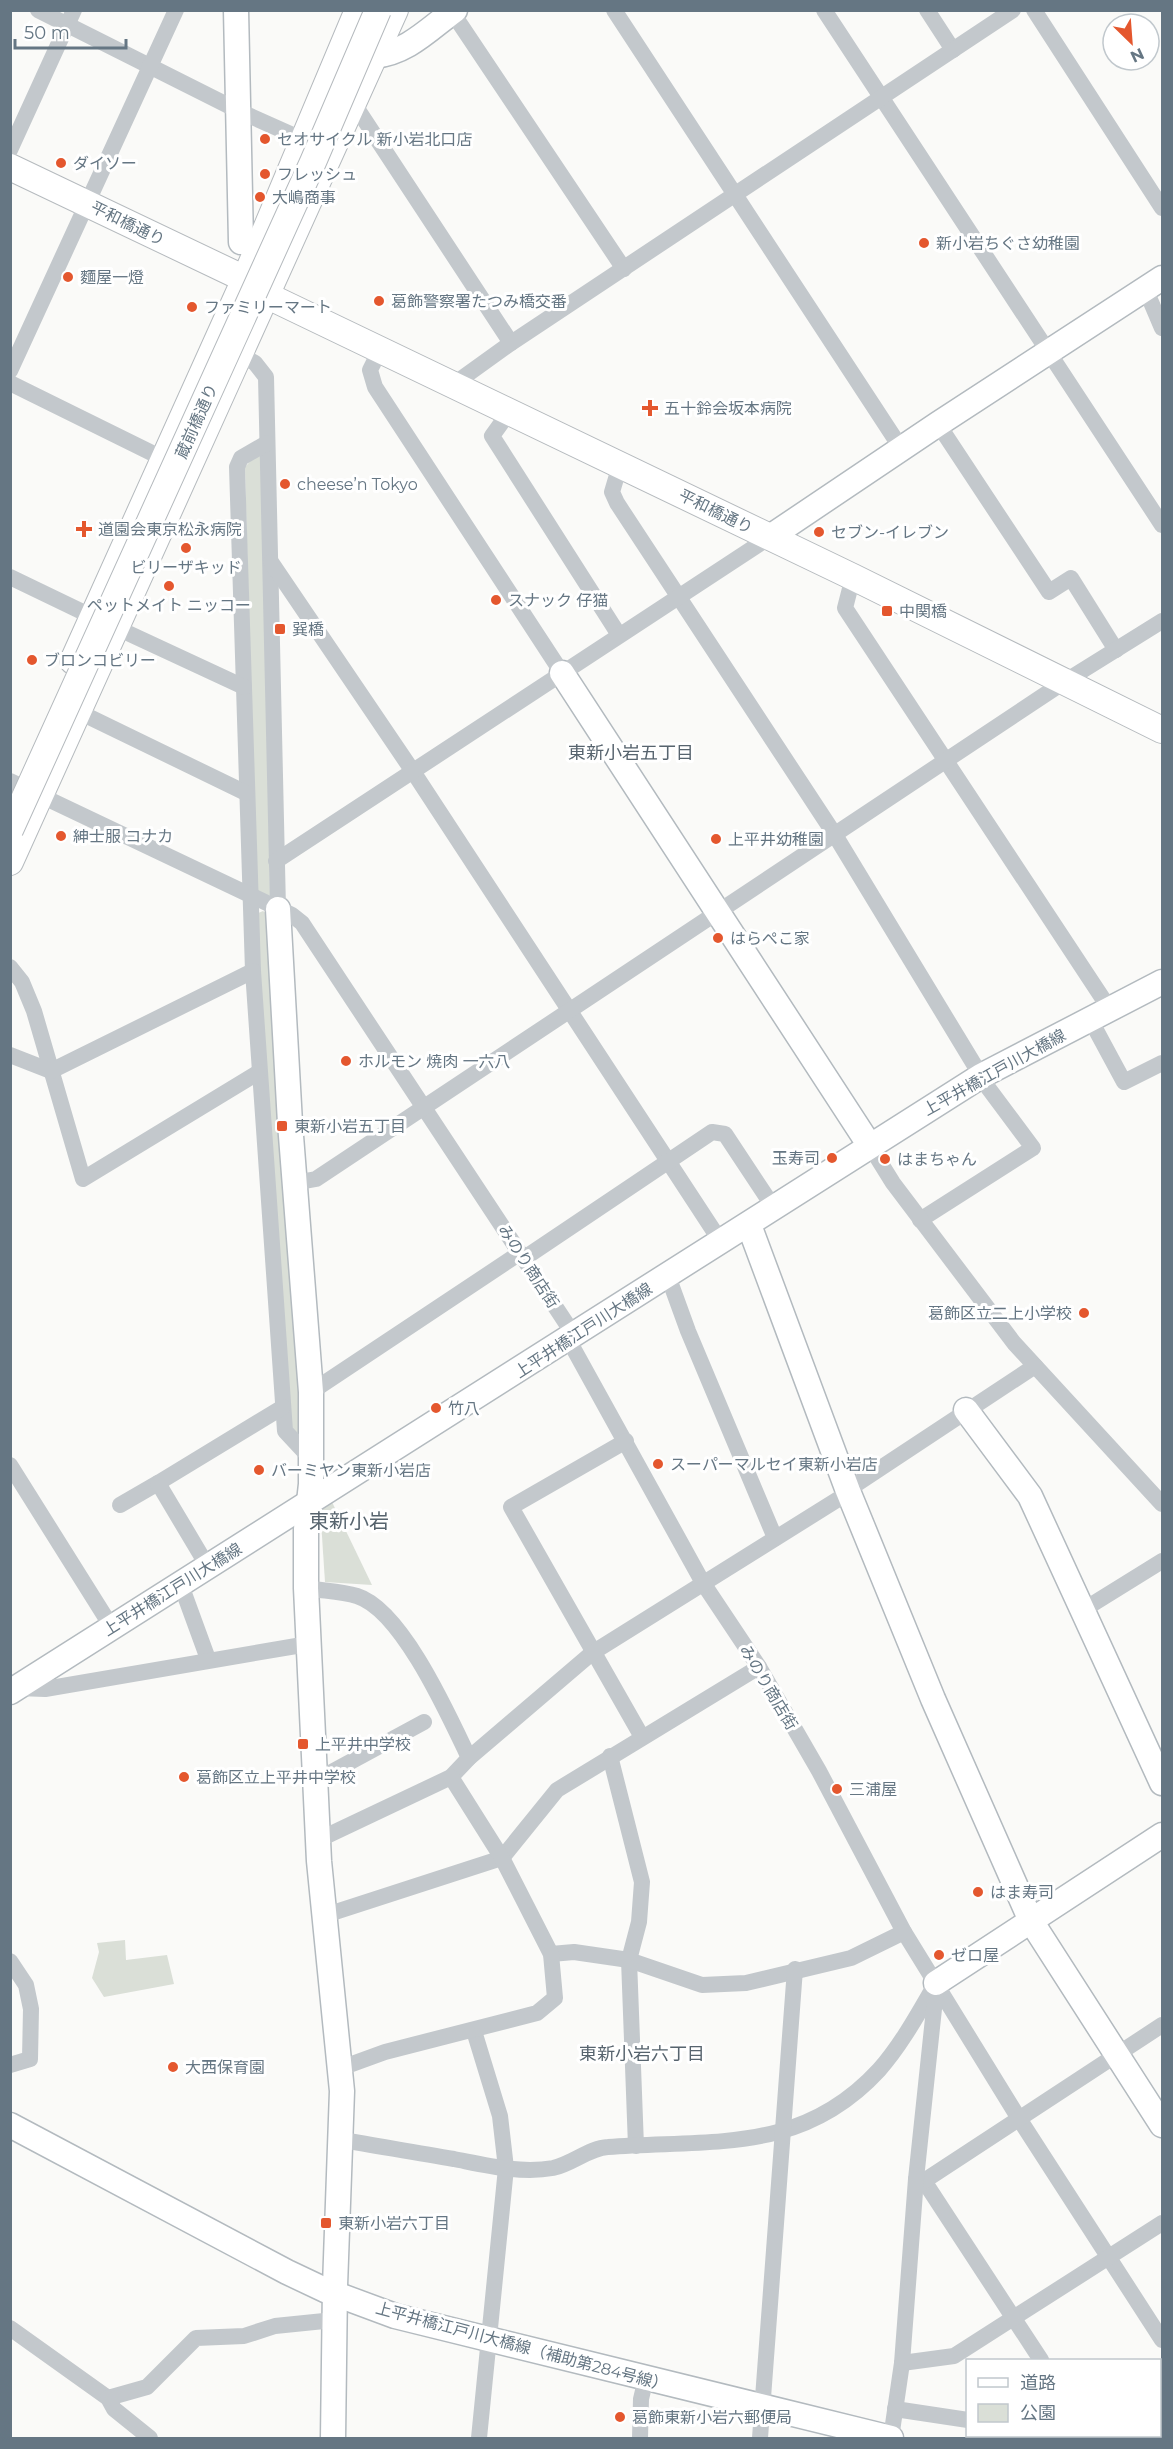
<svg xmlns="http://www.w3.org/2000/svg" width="1173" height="2449" font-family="Montserrat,'Noto Sans JP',sans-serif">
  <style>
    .park { fill: #dadfd7 }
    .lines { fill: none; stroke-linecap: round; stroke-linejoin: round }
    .secondary-casing { stroke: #b3babf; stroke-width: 27 }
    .primary-casing { stroke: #b5babe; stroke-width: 28 }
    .street { stroke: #c3c8cc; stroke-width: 16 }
    .secondary { stroke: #fff; stroke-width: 24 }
    .primary { stroke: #fff; stroke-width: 26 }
    .primary-bridge-casing { stroke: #b5babe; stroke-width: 28; stroke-linecap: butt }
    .primary-bridge { stroke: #fff; stroke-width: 26 }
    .poi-dot { fill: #e4572e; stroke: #fff; stroke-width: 2 }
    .labels { text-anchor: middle; stroke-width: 6; stroke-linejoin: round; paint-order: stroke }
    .poi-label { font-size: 16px; fill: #657683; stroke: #fff; text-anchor: start }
    .street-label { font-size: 16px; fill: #657683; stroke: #fff }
    .neighbourhood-label { font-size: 18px; fill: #57646e; stroke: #fff }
    .quarter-label { font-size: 20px; fill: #57646e; stroke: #fff }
  </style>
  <rect width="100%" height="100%" fill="#fafaf8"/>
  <g class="park">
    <path d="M263 454 270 896 256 891 245 467 254 457Z"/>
    <path d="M263 911 267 914 303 1441 290 1426 256 914Z"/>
    <path d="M331 1500 372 1585 325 1582 320 1506Z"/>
    <path d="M125 1940 126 1960 167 1955 174 1984 104 1997 92 1978 99 1952 97 1943Z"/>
  </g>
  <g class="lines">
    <defs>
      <g id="secondary">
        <path d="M236 10 241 242"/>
        <path d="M374 56C407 53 429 29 455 10"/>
        <path d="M770 537 938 424 1162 278"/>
        <path d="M562 673 870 1146"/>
        <path d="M278 909 290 1123 311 1392V1484L306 1529V1588L319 1861 342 2091 335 2286 333 2438"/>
        <path d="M749 1225 848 1491 933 1699 1031 1921 1162 2125"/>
        <path d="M966 1410 1030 1496 1162 1783"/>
        <path d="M10 1692 981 1076 1162 982"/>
        <path d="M936 1983 1162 1835"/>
        <path d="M10 2125 287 2272 325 2290 395 2316 891 2438"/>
      </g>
      <g id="primary">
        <path d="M10 167 245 279 268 296 853 577 1162 730"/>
        <path d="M73 661 245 279 358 10"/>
        <path d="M10 862 395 10"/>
      </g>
    </defs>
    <use href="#secondary" class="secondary-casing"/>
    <use href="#primary" class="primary-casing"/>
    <g class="street">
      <path d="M38 10 239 111 304 140"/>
      <path d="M614 10 901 448"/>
      <path d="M824 10 1162 525"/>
      <path d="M927 10 953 50"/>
      <path d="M1034 10 1162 208"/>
      <path d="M452 12 624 269"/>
      <path d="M354 104 511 343"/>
      <path d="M10 150 74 10"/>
      <path d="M1145 288 1162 328"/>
      <path d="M380 350 370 370 375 387 562 673"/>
      <path d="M241 355 255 363 266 377 278 909"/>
      <path d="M10 371 176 10"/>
      <path d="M10 383 164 459"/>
      <path d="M454 384 511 343 1013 10"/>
      <path d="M510 411 492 436 619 635"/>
      <path d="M938 424 1049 592 1071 578 1116 650"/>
      <path d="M267 443 241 458 237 467 253 971 285 1431 312 1460"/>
      <path d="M620 465 612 492 617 503 835 835 989 1089 1033 1148 920 1220"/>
      <path d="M271 562 414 773 721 1242"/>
      <path d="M10 577 93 617"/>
      <path d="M853 577 845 608 1109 1008"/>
      <path d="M117 628 244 687"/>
      <path d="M79 712 246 793"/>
      <path d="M10 781 292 915 302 923 568 1326 572 1346 703 1583 759 1667 819 1771 904 1932 1018 2117 1162 2340"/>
      <path d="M276 861 770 537"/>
      <path d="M10 967 22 982 34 1011 83 1179 259 1072"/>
      <path d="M1090 1019 1124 1082 1162 1063"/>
      <path d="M10 1055 51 1071 253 971"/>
      <path d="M870 1146 893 1183 1014 1343 1162 1504"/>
      <path d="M294 1183 316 1179 1064 682 1162 621"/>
      <path d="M523 1259 712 1132 725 1134 774 1208"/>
      <path d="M668 1276 688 1331 775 1538"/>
      <path d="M311 1392 520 1253"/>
      <path d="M626 1441 511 1507 642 1737"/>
      <path d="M10 1465 111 1626"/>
      <path d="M120 1505 158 1483"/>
      <path d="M208 1567 158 1483 283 1407"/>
      <path d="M181 1585 208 1659"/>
      <path d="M306 1588C323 1591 341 1591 357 1596 402 1610 449 1716 469 1758"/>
      <path d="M1083 1610 1162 1561"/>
      <path d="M18 1688 45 1689 308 1644"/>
      <path d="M610 1756 642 1882 639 1922 629 1960 636 2146"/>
      <path d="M315 1781 424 1722"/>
      <path d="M318 1840 451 1777 469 1758 592 1653 840 1498 855 1485 1035 1366"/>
      <path d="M323 1916 502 1858 557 1790 759 1667"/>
      <path d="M551 1954 574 1952 629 1960 702 1985 746 1983 851 1958 904 1932"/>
      <path d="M10 1961 26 1985 31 2009 30 2059 10 2065"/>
      <path d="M474 2031 500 2116 506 2168 479 2438"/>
      <path d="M341 2068 385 2052 537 2013 555 1998 551 1954 502 1858 451 1777"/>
      <path d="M342 2140C379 2146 416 2153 454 2159 485 2165 521 2174 553 2168 572 2164 589 2148 608 2147 711 2139 801 2155 879 2070 902 2044 919 2012 936 1983"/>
      <path d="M916 2179 924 2181 1041 2360"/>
      <path d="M924 2181 1162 2025"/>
      <path d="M10 2328 108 2398 114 2409 150 2438"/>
      <path d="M902 2363 954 2356 1162 2223"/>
      <path d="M1160 2386 1162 2384"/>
      <path d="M108 2398 147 2387 196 2338 244 2336 275 2326 334 2320"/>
      <path d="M895 2409 968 2420"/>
      <path d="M1069 2436 1092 2438"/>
      <path d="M640 2438 641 2399 646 2378"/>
      <path d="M760 2438 795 1969"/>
      <path d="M891 2438 902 2363 916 2179 936 1990"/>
    </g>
    <use href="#secondary" class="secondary"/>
    <use href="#primary" class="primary"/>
    <defs>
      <path id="primary-bridge" d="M10 830 313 162 378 10"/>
    </defs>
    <use href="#primary-bridge" class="primary-bridge-casing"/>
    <use href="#primary-bridge" class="primary-bridge"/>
  </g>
  <g class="poi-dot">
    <circle cx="265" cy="139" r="6"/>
    <circle cx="61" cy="163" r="6"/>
    <circle cx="265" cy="174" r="6"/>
    <circle cx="260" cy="197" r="6"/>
    <circle cx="924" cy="243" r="6"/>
    <circle cx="68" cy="277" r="6"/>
    <circle cx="379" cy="301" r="6"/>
    <circle cx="192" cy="307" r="6"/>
    <path d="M647 399h6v6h6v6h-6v6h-6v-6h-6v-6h6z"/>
    <circle cx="285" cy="484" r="6"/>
    <path d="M81 520h6v6h6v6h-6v6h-6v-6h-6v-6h6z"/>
    <circle cx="819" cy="532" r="6"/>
    <circle cx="186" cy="548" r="6"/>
    <circle cx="169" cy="586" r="6"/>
    <circle cx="496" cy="600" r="6"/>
    <rect x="881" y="605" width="12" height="12" rx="3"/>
    <rect x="274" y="623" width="12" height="12" rx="3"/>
    <circle cx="32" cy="660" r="6"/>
    <circle cx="61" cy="836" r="6"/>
    <circle cx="716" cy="839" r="6"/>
    <circle cx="718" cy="938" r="6"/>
    <circle cx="346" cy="1061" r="6"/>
    <rect x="276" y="1120" width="12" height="12" rx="3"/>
    <circle cx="832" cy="1158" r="6"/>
    <circle cx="885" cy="1159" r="6"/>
    <circle cx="1084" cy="1313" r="6"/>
    <circle cx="436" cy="1408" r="6"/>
    <circle cx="658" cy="1464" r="6"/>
    <circle cx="259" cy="1470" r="6"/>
    <rect x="297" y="1738" width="12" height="12" rx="3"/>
    <circle cx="184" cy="1777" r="6"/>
    <circle cx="837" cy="1789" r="6"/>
    <circle cx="978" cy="1892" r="6"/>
    <circle cx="939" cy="1955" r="6"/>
    <circle cx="173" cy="2067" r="6"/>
    <rect x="320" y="2217" width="12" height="12" rx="3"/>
    <circle cx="620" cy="2417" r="6"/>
  </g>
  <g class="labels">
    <g class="poi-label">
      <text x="277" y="145">セオサイクル 新小岩北口店</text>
      <text x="73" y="169">ダイソー</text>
      <text x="277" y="180">フレッシュ</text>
      <text x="272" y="203">大嶋商事</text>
      <text x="936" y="249">新小岩ちぐさ幼稚園</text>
      <text x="80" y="283">麵屋一燈</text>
      <text x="391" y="307">葛飾警察署たつみ橋交番</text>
      <text x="204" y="313">ファミリーマート</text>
      <text x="664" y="414">五十鈴会坂本病院</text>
      <text x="297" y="490">cheese’n Tokyo</text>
      <text x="98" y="535">道園会東京松永病院</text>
      <text x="831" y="538">セブン-イレブン</text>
      <text x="186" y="573" text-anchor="middle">ビリーザキッド</text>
      <text x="508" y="606">スナック 仔猫</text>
      <text x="169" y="611" text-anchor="middle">ペットメイト ニッコー</text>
      <text x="899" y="617">中関橋</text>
      <text x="292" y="635">巽橋</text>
      <text x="44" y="666">ブロンコビリー</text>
      <text x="73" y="842">紳士服 コナカ</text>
      <text x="728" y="845">上平井幼稚園</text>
      <text x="730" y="944">はらぺこ家</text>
      <text x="358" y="1067">ホルモン 焼肉 一六八</text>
      <text x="294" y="1132">東新小岩五丁目</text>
      <text x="820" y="1164" text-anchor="end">玉寿司</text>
      <text x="897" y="1165">はまちゃん</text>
      <text x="1072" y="1319" text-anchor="end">葛飾区立二上小学校</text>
      <text x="448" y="1414">竹八</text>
      <text x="670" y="1470">スーパーマルセイ東新小岩店</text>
      <text x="271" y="1476">バーミヤン東新小岩店</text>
      <text x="315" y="1750">上平井中学校</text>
      <text x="196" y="1783">葛飾区立上平井中学校</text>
      <text x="849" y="1795">三浦屋</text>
      <text x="990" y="1898">はま寿司</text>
      <text x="951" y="1961">ゼロ屋</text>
      <text x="185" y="2073">大西保育園</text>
      <text x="338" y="2229">東新小岩六丁目</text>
      <text x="632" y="2423">葛飾東新小岩六郵便局</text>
    </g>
    <g class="street-label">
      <text transform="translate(128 223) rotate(26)" y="6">平和橋通り</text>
      <text transform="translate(196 421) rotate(-66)" y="6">蔵前橋通り</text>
      <text transform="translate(716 511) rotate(26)" y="6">平和橋通り</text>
      <text transform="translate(994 1072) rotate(-29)" y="6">上平井橋江戸川大橋線</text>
      <text transform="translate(529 1266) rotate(57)" y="6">みのり商店街</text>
      <text transform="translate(583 1330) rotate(-33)" y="6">上平井橋江戸川大橋線</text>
      <text transform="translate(172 1589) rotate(-32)" y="6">上平井橋江戸川大橋線</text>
      <text transform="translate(769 1687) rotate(59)" y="6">みのり商店街</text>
      <text transform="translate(522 2346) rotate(15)" y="6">上平井橋江戸川大橋線（補助第284号線）</text>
    </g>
    <g class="neighbourhood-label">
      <text x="631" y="759">東新小岩五丁目</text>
      <text x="642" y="2060">東新小岩六丁目</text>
    </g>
    <g class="quarter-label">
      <text x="349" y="1528">東新小岩</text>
    </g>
  </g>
  <rect width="1173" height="2449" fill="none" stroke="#657683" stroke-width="24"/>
  <rect x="966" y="2359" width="195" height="78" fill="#ffffff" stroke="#c1c8cd" stroke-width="1.5"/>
  <rect x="978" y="2378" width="30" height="9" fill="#ffffff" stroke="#c1c8cd" stroke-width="1.5"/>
  <text x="1020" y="2389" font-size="18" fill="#657683">道路</text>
  <rect x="978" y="2404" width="30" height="18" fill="#dadfd7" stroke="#c1c8cd" stroke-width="1.5"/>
  <text x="1020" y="2419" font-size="18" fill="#657683">公園</text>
  <g transform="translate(1131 42) rotate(155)"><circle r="28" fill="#ffffff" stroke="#c1c8cd" stroke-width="1.5"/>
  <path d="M0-4.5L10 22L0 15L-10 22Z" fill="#e4572e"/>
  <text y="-9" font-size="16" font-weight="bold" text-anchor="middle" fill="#657683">N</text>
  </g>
  <path d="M15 39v9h111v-9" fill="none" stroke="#657683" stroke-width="3"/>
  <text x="24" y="39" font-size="18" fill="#657683" stroke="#ffffff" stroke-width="4.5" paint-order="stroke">50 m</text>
</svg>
